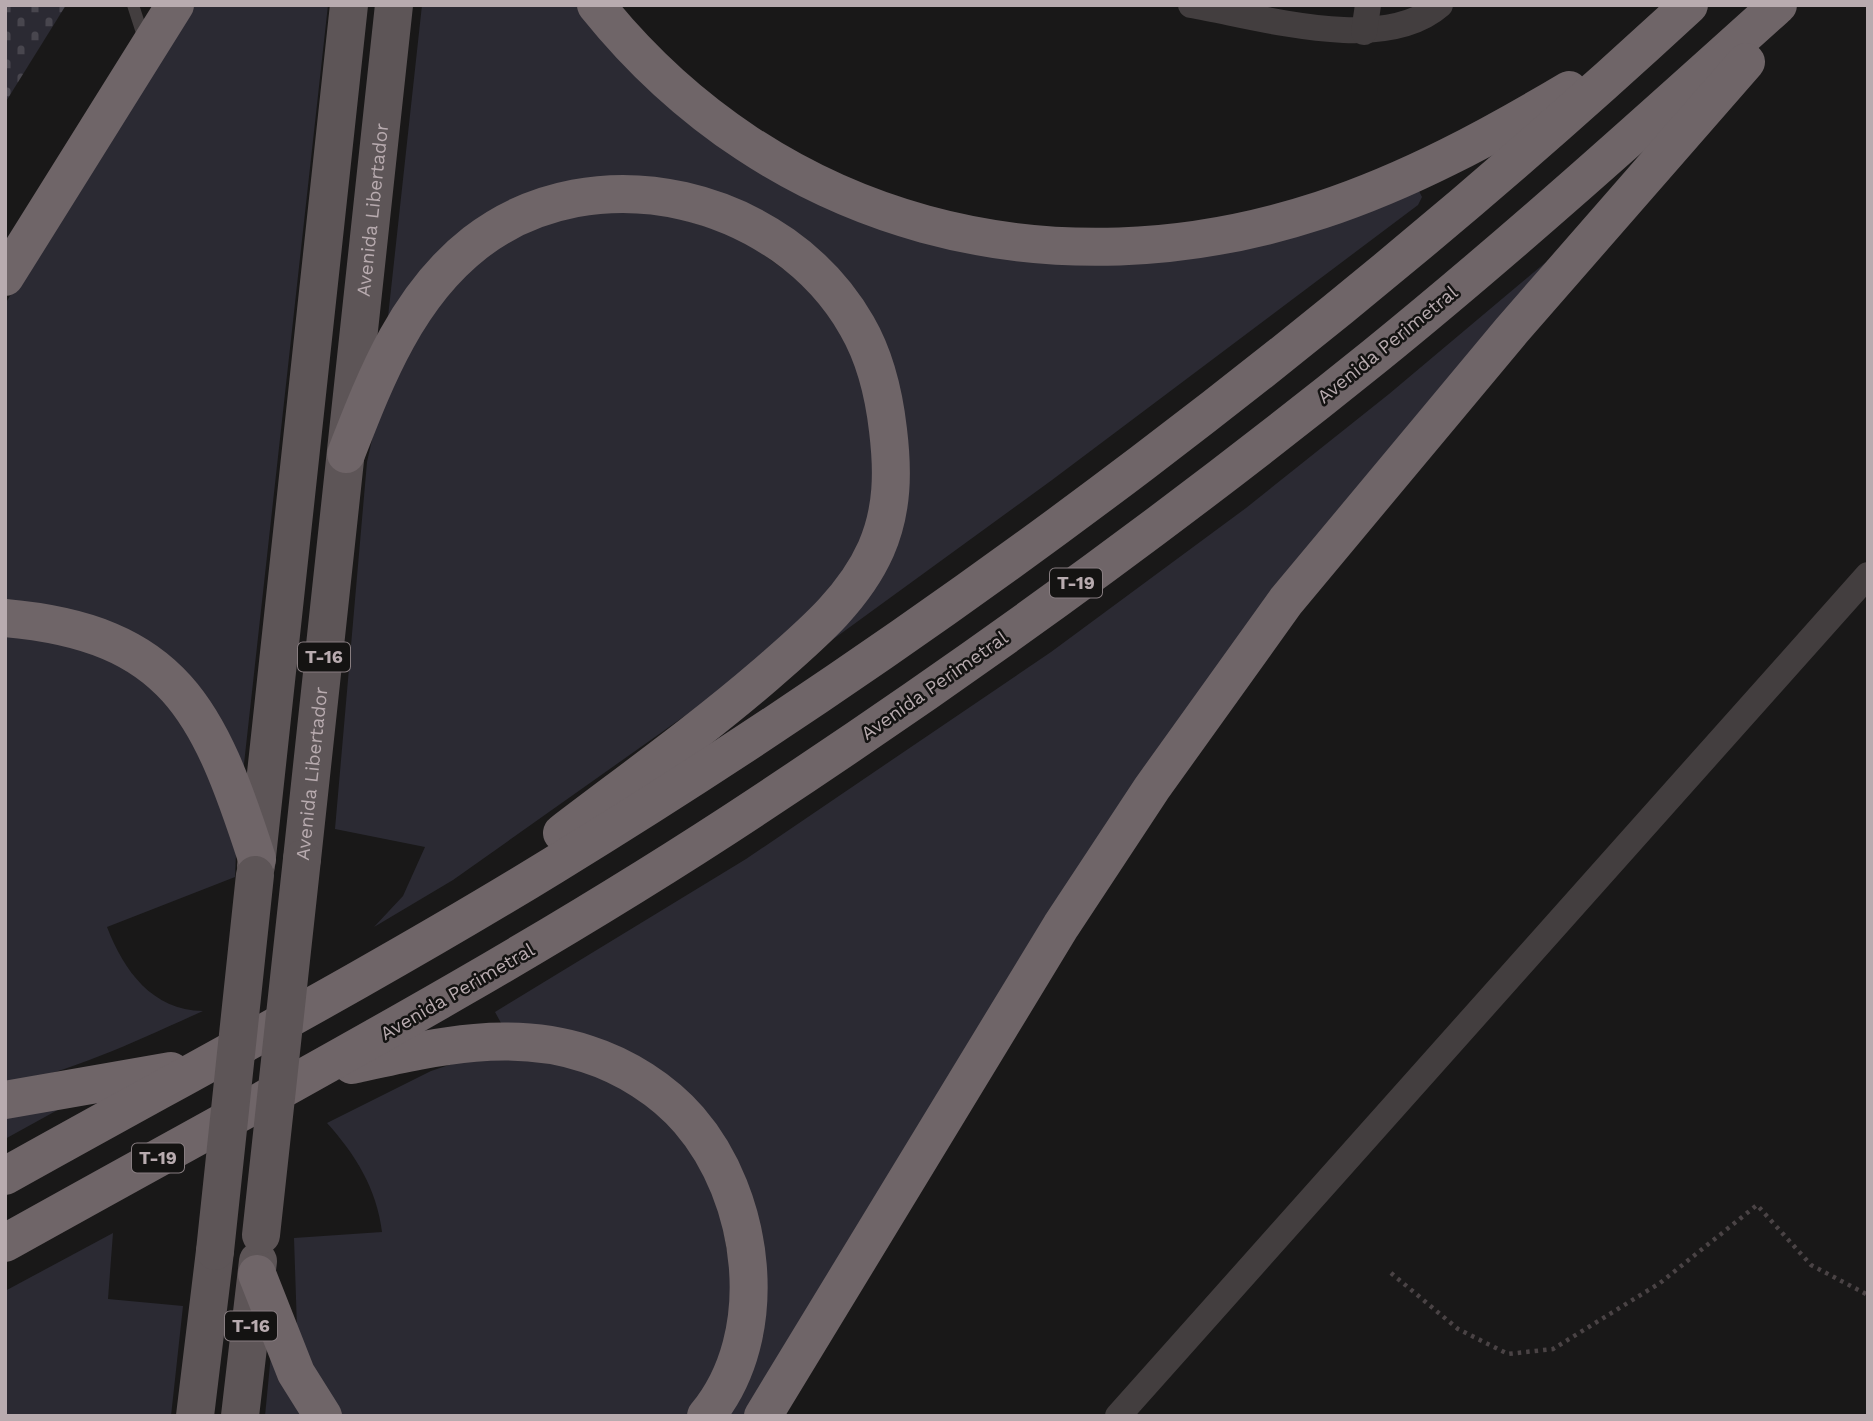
<svg xmlns="http://www.w3.org/2000/svg" width="1873" height="1421" font-family="'Work Sans',sans-serif">
  <style>
    .green { fill: #2b2a33 }
    .cemetery { fill: url(#cemetery-stones) }
    .lines { fill: none; stroke-linecap: round; stroke-linejoin: round }
    .path { stroke: #4a4345; stroke-width: 4.5; stroke-dasharray: 3.5 5; stroke-linecap: butt }
    .lane { stroke: #433e3f; stroke-width: 12 }
    .street { stroke: #433e3f; stroke-width: 26 }
    .primary { stroke: #5d5557; stroke-width: 38 }
    .highway { stroke: #6f6568; stroke-width: 38 }
    .primary-bridge { stroke: #5d5557; stroke-width: 38 }
    .labels { text-anchor: middle; stroke-width: 5; stroke-linejoin: round; paint-order: stroke }
    .shield { fill: #141312; stroke: #877d80; stroke-width: 2 }
    .shield-label { font-size: 18px; font-weight: bold; fill: #b8abaf }
    .street-label { font-size: 19px; fill: #b8abaf; stroke: #141312 }
  </style>
  <defs>
    <pattern id="cemetery-stones" width="16" height="16" patternUnits="userSpaceOnUse" patternTransform="scale(1.75)"><rect width="16" height="16" fill="#2b2a33"/><path d="M2 7V4a2 2 0 0 1 4 0v3zM10 15v-3a2 2 0 0 1 4 0v3z" fill="#48464e"/></pattern>
  </defs>
  <rect width="100%" height="100%" fill="#191818"/>
  <g class="green">
    <path d="M192 5H328L243 773 214 709 5 603V304Z"/>
    <path d="M422 5H577L608 44 653 91 998 256 1419 191 1422 197 1418 205 1052 480 828 643 889 556 852 293 621 178 388 317Z"/>
    <path d="M648 209 739 237 807 286 844 333 864 385 877 485 862 544 829 595 727 686 453 880 374 927 403 896 425 847 335 829 367 462 380 404 417 332 482 256 555 218Z"/>
    <path d="M1546 262 1371 472 745 1416H725L741 1388 719 1134 501 1023 495 1012 746 859 1051 652 1246 508 1389 394Z"/>
    <path d="M5 633 102 653 156 688 202 751 236 854 235 877 107 927C124 971 152 1010 203 1011 138 1040 75 1071 5 1085Z"/>
    <path d="M512 1056 582 1068 632 1091 677 1129 717 1195 733 1284 725 1347 697 1403 686 1416H341L324 1391 297 1328 294 1238 382 1232C377 1189 355 1154 327 1123L431 1071 464 1060Z"/>
    <path d="M63 1107 5 1139V1115Z"/>
    <path d="M113 1233 108 1299 183 1306 171 1416H5V1291Z"/>
    <path d="M271 1354 304 1416H265Z"/>
  </g>
  <path class="cemetery" d="M5 5H66L5 103Z"/>
  <g class="lines">
    <path class="path" d="M1391 1273 1458 1329 1508 1354 1553 1349 1660 1283 1757 1205 1811 1265 1868 1295"/>
    <path class="lane" d="M133 5 145 42"/>
    <g class="street">
      <path d="M1191 5C1261 17 1383 55 1440 5"/>
      <path d="M1364 32 1368 5"/>
      <path d="M1118 1416 1868 575"/>
    </g>
    <g class="primary">
      <path id="s1" d="M302 859 394 5"/>
      <path d="M256 866 349 5"/>
      <path d="M195 1416 215 1251"/>
      <path d="M240 1416 258 1261"/>
    </g>
    <g class="highway">
      <path d="M596 5C775 228 1052 298 1321 210 1409 181 1490 137 1569 90"/>
      <path d="M5 277 175 5"/>
      <path d="M346 454C376 377 407 296 475 243 595 150 783 196 857 326 875 357 884 395 888 430 893 471 893 510 876 549 853 601 807 638 765 675 700 731 630 781 562 833"/>
      <path d="M5 618C175 633 209 711 257 859"/>
      <path d="M352 1065C429 1048 509 1028 587 1054 625 1066 663 1090 689 1120 755 1196 774 1334 706 1416"/>
      <path d="M5 1100 171 1071"/>
      <path d="M5 1176C189 1073 375 975 554 865 957 618 1342 326 1689 5"/>
      <path d="M5 1243C259 1101 516 966 759 805 971 665 1178 515 1375 356 1513 244 1646 124 1778 5"/>
      <path d="M257 1274 296 1373 323 1416"/>
      <path d="M763 1416 1061 926 1152 788 1286 601 1512 330 1746 62"/>
    </g>
    <g class="primary-bridge">
      <path d="M261 1235 302 859"/>
      <path d="M215 1251 255 875"/>
    </g>
  </g>
  <g class="labels">
    <g class="shield">
      <rect x="1050" y="568.5" width="52" height="29" rx="5"/>
      <rect x="298" y="642.5" width="52" height="29" rx="5"/>
      <rect x="132" y="1143.5" width="52" height="29" rx="5"/>
      <rect x="225" y="1311.5" width="52" height="29" rx="5"/>
    </g>
    <g class="shield-label">
      <text x="1076" y="589">T-19</text>
      <text x="324" y="663">T-16</text>
      <text x="158" y="1164">T-19</text>
      <text x="251" y="1332">T-16</text>
    </g>
    <g class="street-label">
      <text dy="7" stroke="none"><textPath href="#s1" startOffset="653">Avenida Libertador</textPath></text>
      <text transform="translate(1387 344) rotate(-39)" y="7">Avenida Perimetral</text>
      <text transform="translate(934 685) rotate(-35)" y="7">Avenida Perimetral</text>
      <text dy="7" stroke="none"><textPath href="#s1" startOffset="86">Avenida Libertador</textPath></text>
      <text transform="translate(457 991) rotate(-30)" y="7">Avenida Perimetral</text>
    </g>
  </g>
  <rect width="1873" height="1421" fill="none" stroke="#b8abaf" stroke-width="14"/>
</svg>
